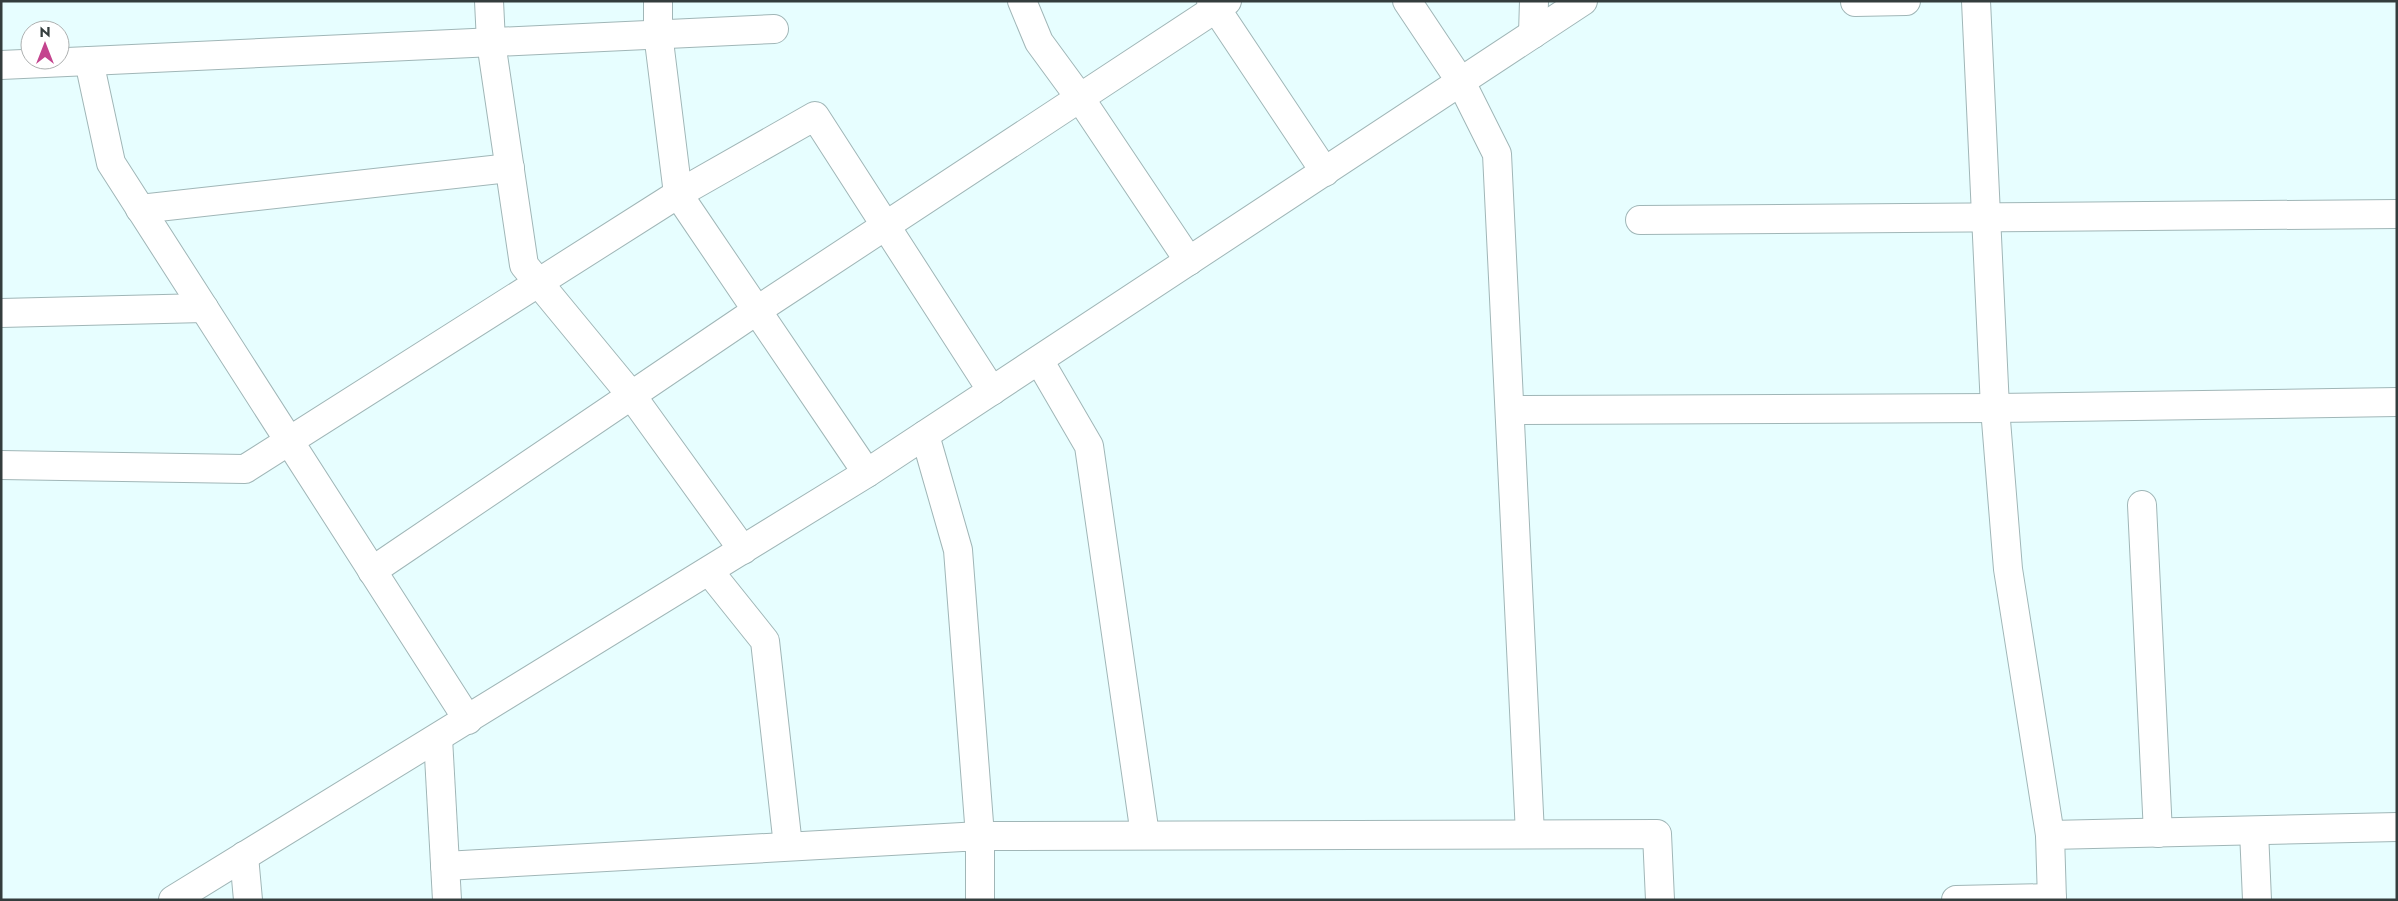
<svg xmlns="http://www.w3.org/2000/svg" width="2398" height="901" font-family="Jost,sans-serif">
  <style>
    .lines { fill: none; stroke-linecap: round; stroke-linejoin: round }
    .minor-casing { stroke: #a0b6b7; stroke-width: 30 }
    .minor { stroke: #fff; stroke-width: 28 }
  </style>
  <rect width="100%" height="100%" fill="#e7feff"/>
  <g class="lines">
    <defs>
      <g id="minor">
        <path d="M489 1 491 42 524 265 632 396 743 550"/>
        <path d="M658 1V33L678 194 867 473"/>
        <path d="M1022 1 1039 42 1080 98 1189 261"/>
        <path d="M1211 1 1325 172"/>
        <path d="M1407 1 1461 82 1497 154 1530 834"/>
        <path d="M1976 1 1995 408 2008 569 2050 835"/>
        <path d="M1855 2 1906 1"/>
        <path d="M1533 34 1534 1"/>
        <path d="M1 65 89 61"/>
        <path d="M140 209 510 168"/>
        <path d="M1640 220 2397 214"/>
        <path d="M1 313 204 308"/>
        <path d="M1039 360 1089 446 1145 835"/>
        <path d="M1510 410 1995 408 2397 402"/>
        <path d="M925 435 958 550 980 836 1657 834 1660 900"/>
        <path d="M1 465 245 469 678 194 815 116 992 391"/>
        <path d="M2142 505 2158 833"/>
        <path d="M372 571 756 311 1227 1"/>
        <path d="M709 571 765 641 788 846"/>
        <path d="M468 720 111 163 89 61 774 29"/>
        <path d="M438 738 447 900"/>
        <path d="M2254 831 2257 900"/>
        <path d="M244 856 248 900"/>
        <path d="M445 866 980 836V900"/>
        <path d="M173 900 867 473 1583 1"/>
        <path d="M1956 900 2052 898"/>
        <path d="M2052 900 2050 835 2397 827"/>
      </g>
    </defs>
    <use href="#minor" class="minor-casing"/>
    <use href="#minor" class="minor"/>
  </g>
  <rect width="2398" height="901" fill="none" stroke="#343d3d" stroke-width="5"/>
  <g transform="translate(45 45)"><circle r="24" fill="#ffffff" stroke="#aeb1b1"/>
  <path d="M0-4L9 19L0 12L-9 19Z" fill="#c4448e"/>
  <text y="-8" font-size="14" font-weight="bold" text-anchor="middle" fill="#343d3d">N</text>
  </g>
</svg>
